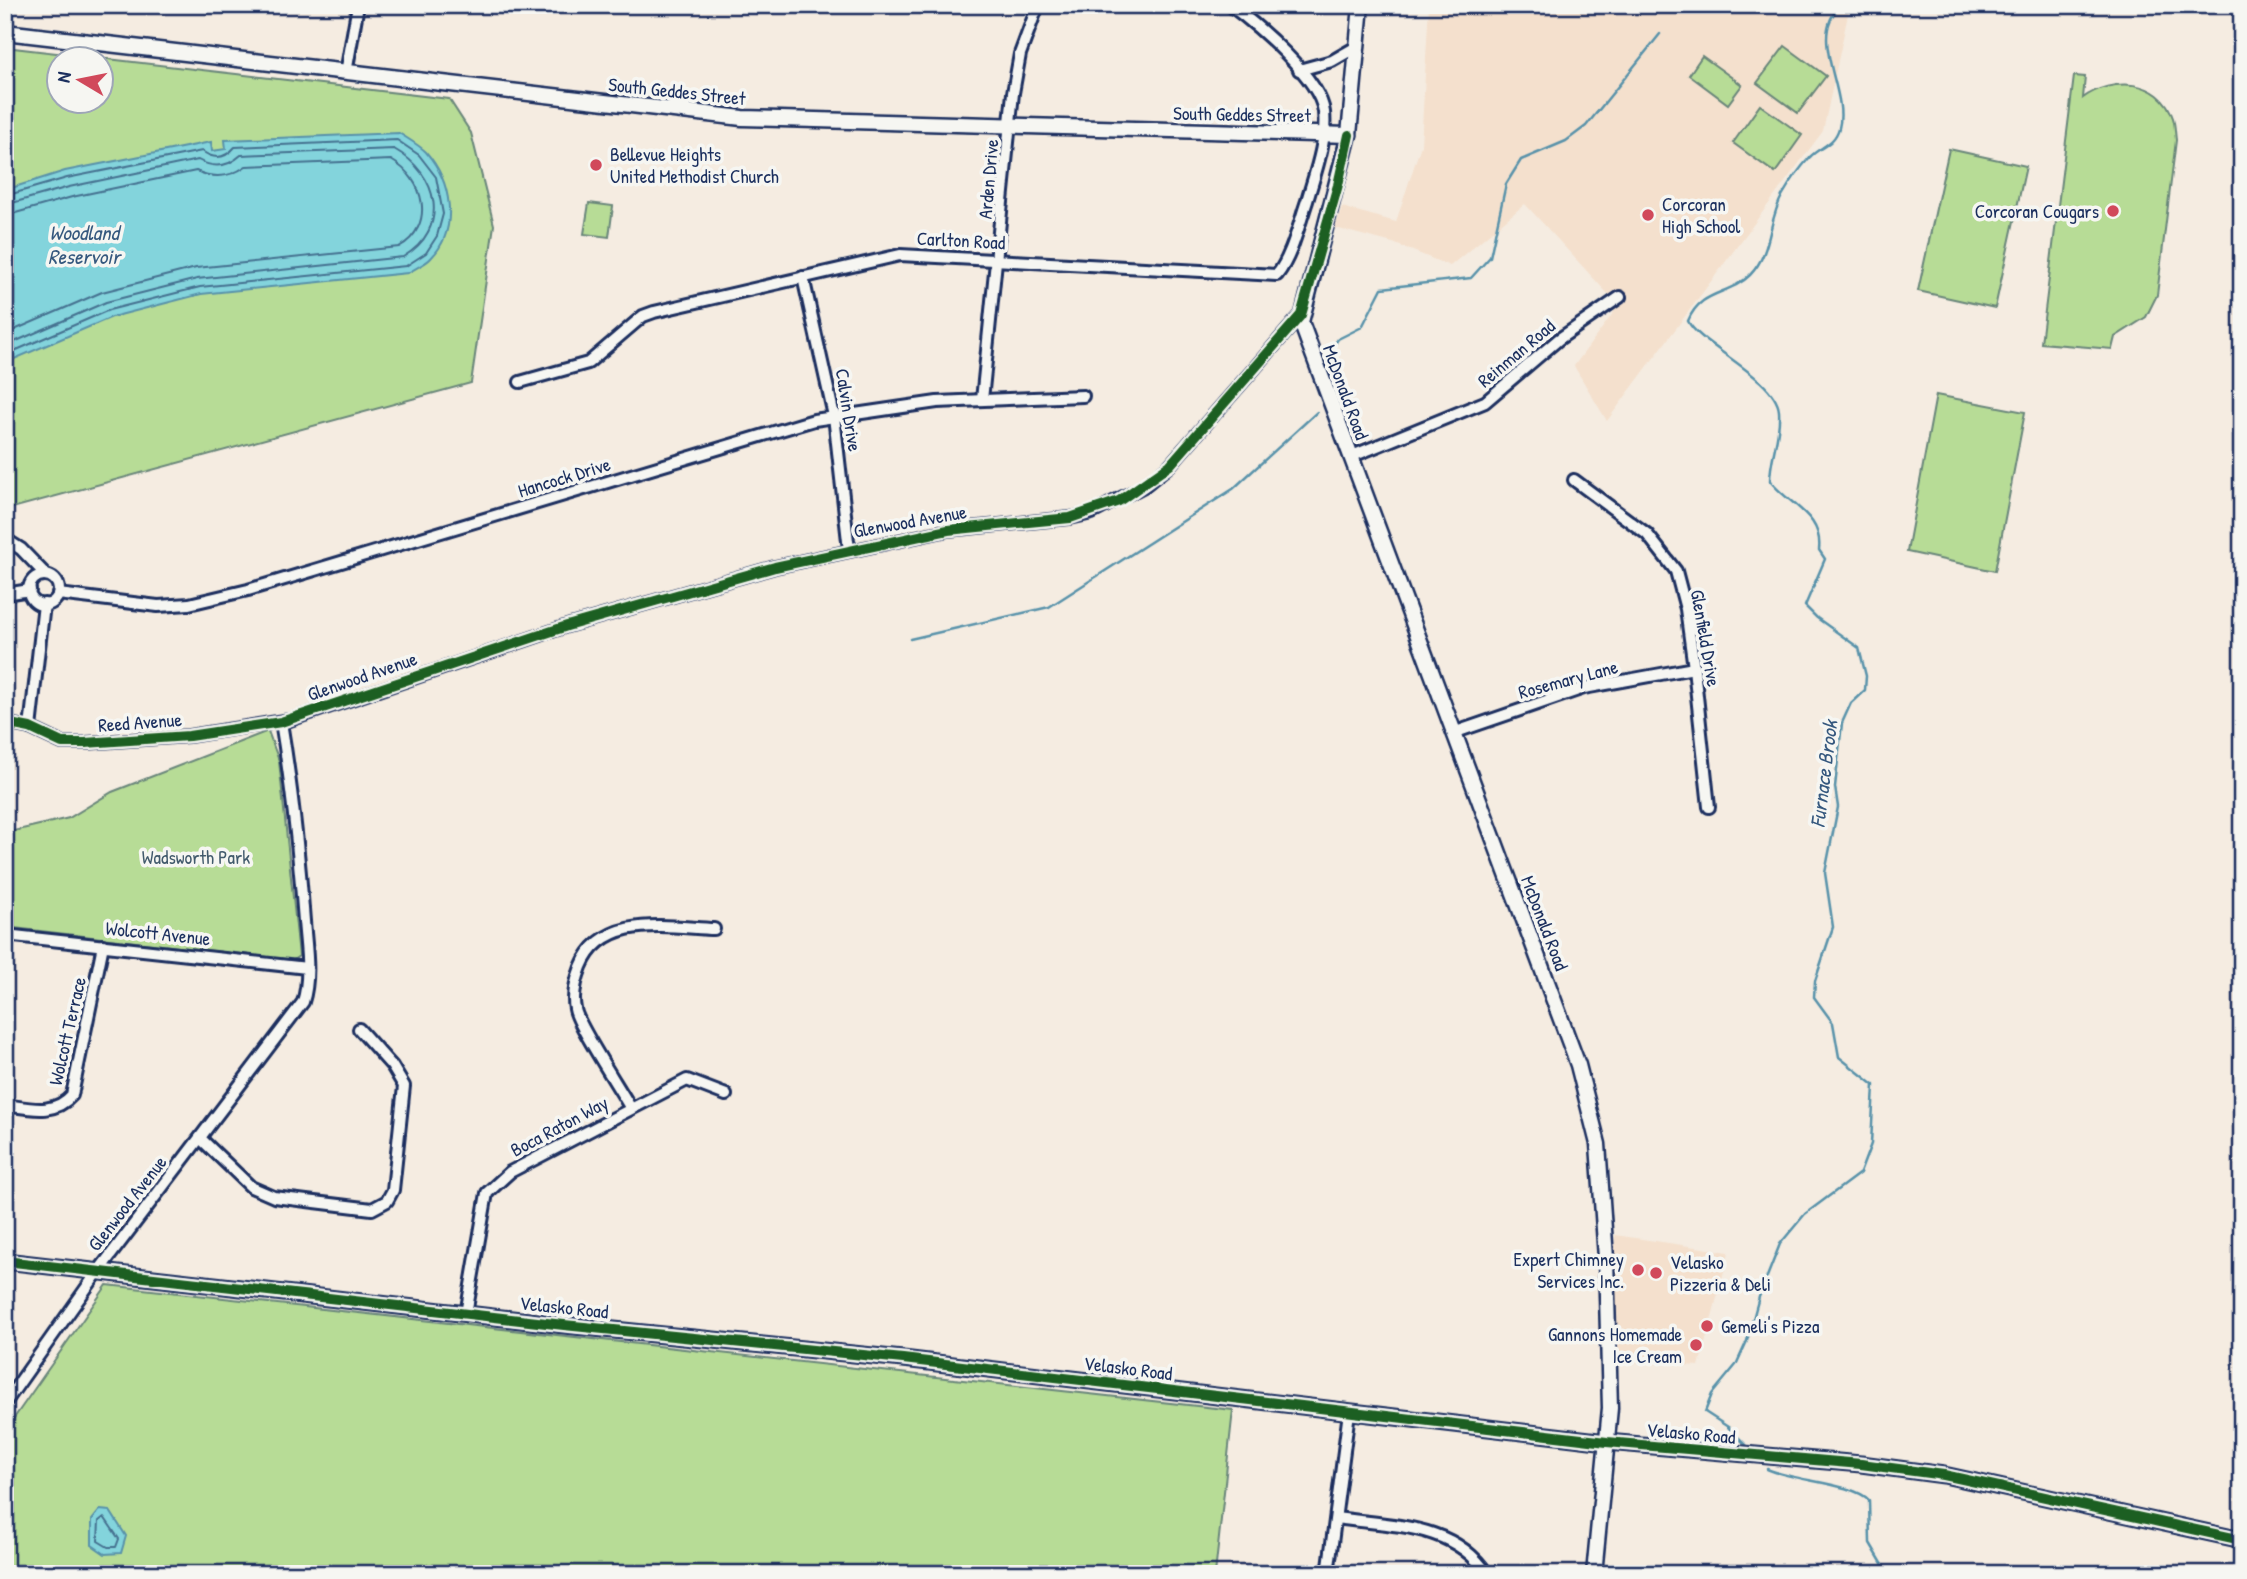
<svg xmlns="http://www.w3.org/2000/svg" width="2247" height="1579" font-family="'Patrick Hand',sans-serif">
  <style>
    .built { fill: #f4e0cd }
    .green { fill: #b7dc96; stroke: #69867a; stroke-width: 2; fill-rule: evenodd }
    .water { fill: #83d4dc; stroke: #5992aa; stroke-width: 2 }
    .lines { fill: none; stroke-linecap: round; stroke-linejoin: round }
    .shore { stroke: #457190; stroke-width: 2 }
    .stream { stroke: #5992aa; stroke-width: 2.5 }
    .street-casing { stroke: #1b2f5e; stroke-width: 16 }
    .secondary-casing { stroke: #1b2f5e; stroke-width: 19 }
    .street { stroke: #f6f6f2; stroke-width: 10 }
    .secondary { stroke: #f6f6f2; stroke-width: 14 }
    .cycleway-casing { stroke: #f6f6f2; stroke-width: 15 }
    .cycleway { stroke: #1b5e20; stroke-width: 10 }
    .poi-dot { fill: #d1495b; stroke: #f6f6f2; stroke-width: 2.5 }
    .labels { text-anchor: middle; stroke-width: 7; stroke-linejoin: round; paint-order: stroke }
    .street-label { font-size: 19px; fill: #1b2f5e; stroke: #f6f6f2 }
    .poi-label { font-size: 19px; fill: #1b2f5e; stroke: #f6f6f2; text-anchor: start }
    .park-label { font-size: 19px; fill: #425a6c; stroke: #f6f6f2 }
    .water-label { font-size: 21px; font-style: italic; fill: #35587e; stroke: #f6f6f2 }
  </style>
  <rect width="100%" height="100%" fill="#f5ece1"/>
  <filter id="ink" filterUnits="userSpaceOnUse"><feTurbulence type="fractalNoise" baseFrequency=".0143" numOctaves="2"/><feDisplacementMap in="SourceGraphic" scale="14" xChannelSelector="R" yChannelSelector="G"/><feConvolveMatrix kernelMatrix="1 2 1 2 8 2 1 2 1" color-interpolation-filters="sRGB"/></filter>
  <g filter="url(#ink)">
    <g class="built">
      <path d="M1429 5H1850L1823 131 1607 421 1574 366 1614 312 1608 294 1525 204 1450 266 1393 243 1335 228 1342 207 1396 222 1421 145Z"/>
      <path d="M1615 1235 1729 1252 1699 1366 1614 1361Z"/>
    </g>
    <g class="green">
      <path d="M1785 46 1826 76 1798 113 1757 83Z"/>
      <path d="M5 47 449 99 471 133 494 225 471 383 5 510ZM60 60H102V102H60Z"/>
      <path d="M1702 56 1742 85 1728 104 1689 75Z"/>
      <path d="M2074 76 2085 77 2083 98C2111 77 2160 78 2173 118 2175 124 2175 133 2176 140L2157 295 2146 317 2115 337 2112 349 2041 343Z"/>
      <path d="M1760 105 1802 135 1775 173 1733 143Z"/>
      <path d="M1949 149 2026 166 1995 308 1918 291Z"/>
      <path d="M589 203 613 206 609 237 584 234Z"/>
      <path d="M1936 395 2025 412 1995 571 1907 552Z"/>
      <path d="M268 731 279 761 299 956 293 960 5 927V833L69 818 112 792Z"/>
      <path d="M107 1285 1233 1410 1215 1574H5V1431Z"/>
    </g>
    <g class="water">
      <path d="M399 133C408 139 419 145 426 152 451 181 460 228 431 258 426 264 415 268 408 273L201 294 112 317 5 363V190L65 171 211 142 212 151 226 149 225 140Z"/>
      <path d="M100 1510 110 1511 126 1536 121 1553 105 1554 92 1545V1520Z"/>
    </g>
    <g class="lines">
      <g class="shore">
        <path d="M5 196 67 178 202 151C214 160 225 159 235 147L397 140 419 155 436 177 443 214 437 236 426 253 406 266 200 287 109 310 5 355"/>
        <path d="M5 205 69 187 198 160C214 169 228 167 241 155L394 149C439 174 451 229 403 257L197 279 106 302 5 346"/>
        <path d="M5 216 72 197 196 171C214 179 231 177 246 166L391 160C425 179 436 226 399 247L196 268 102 292 5 334"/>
        <path d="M104 1517 119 1539 116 1547H108L98 1541 99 1521Z"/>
      </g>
      <g class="stream">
        <path d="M1330 380V351L1338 339 1362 327 1382 288 1471 278 1490 257 1506 184 1521 160 1566 141 1586 126 1660 34"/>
        <path d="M910 639 1049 607 1233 489 1317 412"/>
        <path d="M1747 1446 1728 1427 1705 1412 1712 1394 1736 1365 1747 1341 1759 1297 1780 1244 1805 1214 1860 1173 1871 1144 1874 1085 1839 1057 1833 1023 1814 997 1815 981 1833 927 1825 873 1838 807 1835 787 1842 723 1851 703 1865 690 1866 676 1859 648 1817 618 1805 606 1825 559 1819 550C1823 515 1790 506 1770 481 1770 457 1781 436 1779 411 1776 378 1698 344 1688 321 1701 289 1729 296 1750 275 1772 253 1768 221 1782 196 1789 184 1800 168 1810 157 1821 146 1834 145 1839 128 1849 91 1806 37 1841 5"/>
        <path d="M1767 1469C1794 1481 1853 1483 1869 1500L1870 1543 1883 1565 1879 1574"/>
      </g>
      <defs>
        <g id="street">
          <path d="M1299 70 1332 61 1358 46"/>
          <path d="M346 73 358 5"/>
          <path d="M803 277 834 416 849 550"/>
          <path d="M520 382 588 363 643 316 654 312 900 255 1277 275C1292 256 1299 224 1307 201 1315 173 1327 142 1324 112 1320 78 1257 25 1230 5"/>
          <path d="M982 400 1013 93 1020 54 1038 5"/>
          <path d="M1350 457 1485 402 1559 339 1620 297"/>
          <path d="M1574 480 1647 534 1676 571 1686 609 1694 668 1709 807"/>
          <path d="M5 539 21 549 46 575"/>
          <circle cx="44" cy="590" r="15"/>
          <path d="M5 594 30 590"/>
          <path d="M58 594 158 606 189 604 248 590 814 420 937 402 1083 396"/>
          <path d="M5 723 30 728 62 743H85L189 736 290 720 567 626 775 567 948 530 1070 518 1092 513 1144 486 1170 465 1301 315"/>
          <path d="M30 728 44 604"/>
          <path d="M1453 733 1584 688 1694 668"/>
          <path d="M5 935 307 968"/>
          <path d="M5 1105C29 1108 54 1116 72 1095L103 945"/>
          <path d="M630 1107C620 1089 577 1024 575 1009 572 995 576 980 581 967 603 913 667 927 714 929"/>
          <path d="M201 1139 251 1187 274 1197 372 1209 387 1201 393 1190 404 1086 392 1066 359 1029"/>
          <path d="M466 1314 487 1193 510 1172 687 1080 726 1095"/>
          <path d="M5 1403 97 1273 303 1002C311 976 306 948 304 921 299 855 292 788 281 722"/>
          <path d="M1336 1518C1390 1526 1454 1523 1487 1574"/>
          <path d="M1328 1574 1349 1412"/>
        </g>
        <g id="secondary">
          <path d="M1361 5 1349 135 1301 322 1578 1065 1598 1144 1606 1258 1610 1408 1594 1574"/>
          <path d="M5 32 742 118 1349 135"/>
          <path d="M5 1261 564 1325 903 1359 1607 1442 1861 1464 1944 1475 2242 1540"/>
        </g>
      </defs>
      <use href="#street" class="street-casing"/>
      <use href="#secondary" class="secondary-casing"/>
      <use href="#street" class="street"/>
      <use href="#secondary" class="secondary"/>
      <defs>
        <g id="cycleway">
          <path d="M5 723 30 728 62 743H85L189 736 281 722 567 626 775 567 948 530 1070 518 1119 501 1170 465 1301 315 1338 185 1349 135"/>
          <path d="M5 1261 564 1325 903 1359 1607 1442 1861 1464 1944 1475 2242 1540"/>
        </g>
      </defs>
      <use href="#cycleway" class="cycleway-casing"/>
      <use href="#cycleway" class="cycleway"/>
    </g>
  </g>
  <g class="poi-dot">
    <circle cx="596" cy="165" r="7"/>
    <circle cx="2113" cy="211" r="7"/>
    <circle cx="1648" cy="215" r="7"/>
    <circle cx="1638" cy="1270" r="7"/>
    <circle cx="1656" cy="1273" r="7"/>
    <circle cx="1707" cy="1326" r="7"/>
    <circle cx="1696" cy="1345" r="7"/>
  </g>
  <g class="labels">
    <g class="street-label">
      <text transform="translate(677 91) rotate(6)" y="7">South Geddes Street</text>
      <text transform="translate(1242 114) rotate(1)" y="7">South Geddes Street</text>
      <text transform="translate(988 179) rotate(-85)" y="7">Arden Drive</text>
      <text transform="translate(961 240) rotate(3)" y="7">Carlton Road</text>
      <text transform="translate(1516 353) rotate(-40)" y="7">Reinman Road</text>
      <text transform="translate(1346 392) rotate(70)" y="7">McDonald Road</text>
      <text transform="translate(849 410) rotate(81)" y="7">Calvin Drive</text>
      <text transform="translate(564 477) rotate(-17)" y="7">Hancock Drive</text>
      <text transform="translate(910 521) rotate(-10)" y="7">Glenwood Avenue</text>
      <text transform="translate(1706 638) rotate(80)" y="7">Glenfield Drive</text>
      <text transform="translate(362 676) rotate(-19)" y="7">Glenwood Avenue</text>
      <text transform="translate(1568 679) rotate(-15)" y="7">Rosemary Lane</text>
      <text transform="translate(140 722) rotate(-4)" y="7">Reed Avenue</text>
      <text transform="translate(1545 923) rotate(69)" y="7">McDonald Road</text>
      <text transform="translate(158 933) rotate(6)" y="7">Wolcott Avenue</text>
      <text transform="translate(67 1031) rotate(-77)" y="7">Wolcott Terrace</text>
      <text transform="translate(559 1126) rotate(-28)" y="7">Boca Raton Way</text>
      <text transform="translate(127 1203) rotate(-52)" y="7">Glenwood Avenue</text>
      <text transform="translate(564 1307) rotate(6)" y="7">Velasko Road</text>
      <text transform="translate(1128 1368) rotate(7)" y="7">Velasko Road</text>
      <text transform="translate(1691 1433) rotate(5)" y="7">Velasko Road</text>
    </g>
    <g class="poi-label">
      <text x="610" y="161">Bellevue Heights<tspan x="610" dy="22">United Methodist Church</tspan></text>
      <text x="1662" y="211">Corcoran<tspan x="1662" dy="22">High School</tspan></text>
      <text x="2099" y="218" text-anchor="end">Corcoran Cougars</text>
      <text x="1624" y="1266" text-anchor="end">Expert Chimney<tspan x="1624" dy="22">Services Inc.</tspan></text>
      <text x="1670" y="1269">Velasko<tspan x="1670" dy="22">Pizzeria &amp; Deli</tspan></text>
      <text x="1721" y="1333">Gemeli's Pizza</text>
      <text x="1682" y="1341" text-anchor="end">Gannons Homemade<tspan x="1682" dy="22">Ice Cream</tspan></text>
    </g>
    <g class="park-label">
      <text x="196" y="864">Wadsworth Park</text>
    </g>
    <g class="water-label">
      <text x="84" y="240">Woodland<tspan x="84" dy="24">Reservoir</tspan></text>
      <text transform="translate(1824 774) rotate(-83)" y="7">Furnace Brook</text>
    </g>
  </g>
  <rect width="2247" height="1579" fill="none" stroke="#f6f6f2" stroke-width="28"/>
  <rect x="14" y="14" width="2219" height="1551" fill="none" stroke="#1b2f5e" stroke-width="2.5" filter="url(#ink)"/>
  <g transform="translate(80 80) rotate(280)"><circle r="33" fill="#f6f6f2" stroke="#9ea6b7" stroke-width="2"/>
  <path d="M0-5L12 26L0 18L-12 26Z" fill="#d1495b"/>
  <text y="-10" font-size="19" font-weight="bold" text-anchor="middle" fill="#1b2f5e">N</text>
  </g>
</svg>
